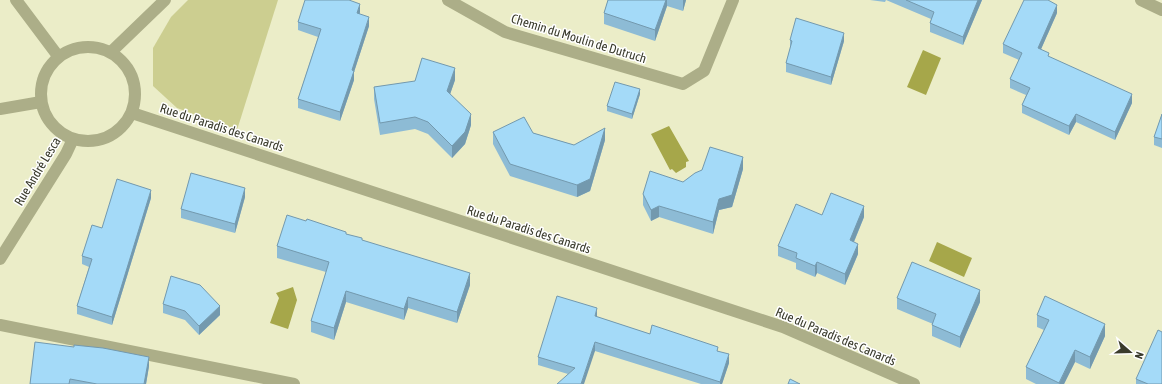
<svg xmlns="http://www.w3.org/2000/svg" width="1162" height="384" font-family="'Asap Condensed',sans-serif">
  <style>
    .green { fill: #ccce90 }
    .water { fill: #a6a74a }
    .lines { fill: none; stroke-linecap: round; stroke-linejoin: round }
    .minor { stroke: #acae88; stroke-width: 12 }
    .wall { fill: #8dbbd5 }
    .shaded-wall { fill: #7399ae }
    .building { fill: #a4daf8; stroke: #7399ae }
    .labels { text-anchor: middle; stroke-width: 3; stroke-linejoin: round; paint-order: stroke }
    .street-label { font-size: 13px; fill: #3a3b2c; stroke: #fff }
  </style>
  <rect width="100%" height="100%" fill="#ebedc8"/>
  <path class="green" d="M188 0H278L237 130 177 108 153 86V48L171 17Z"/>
  <g class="water">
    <path d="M923 50 941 58 926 95 907 87Z"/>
    <path d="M669 126 689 161 686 162V167L676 173 672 169 670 170 651 134Z"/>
    <path d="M937 242 972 258 964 277 929 261Z"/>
    <path d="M293 287 297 300 288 329 270 323 279 298 276 293Z"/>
  </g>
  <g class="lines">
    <g class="minor">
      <path d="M16 0 58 56"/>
      <path d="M448 0 505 32 683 84 704 71 733 0"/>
      <path d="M1141 0 1162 10"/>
      <circle cx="88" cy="94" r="47"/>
      <path d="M111 52 165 0"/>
      <path d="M0 109 41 102"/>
      <path d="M132 113 783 327 914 384"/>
      <path d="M0 259 66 154 73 139"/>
      <path d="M0 325 294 384"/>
    </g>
  </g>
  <g class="wall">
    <path d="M608 0H686L683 11 667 6 655 41 604 24V13Z"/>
    <path d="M870 0H886L885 2Z"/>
    <path d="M886 0H982L963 45 930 32V23L931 19Z"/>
    <path d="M360 12V14L369 26 354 72V80L340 121 298 108V99L318 37 298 30V22Z"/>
    <path d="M1057 13 1041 49 1049 57 1132 103 1115 140 1076 122 1069 135 1022 113V105L1026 95 1010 88V79L1019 60 1003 53V44Z"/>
    <path d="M790 40 844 41 831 85 786 72V63L790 49Z"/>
    <path d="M455 80 450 94 471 125 465 144 452 158 428 134 415 129 380 135 374 99V87Z"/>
    <path d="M640 94 632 119 607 111V106Z"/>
    <path d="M1162 114V148L1154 145V137Z"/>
    <path d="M493 132 533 133 574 145 605 140 590 191 577 197 510 176 493 144Z"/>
    <path d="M743 169 732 207 719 210 713 234 659 217 651 221 643 205V194L683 182Z"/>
    <path d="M245 197 235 233 181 218V209Z"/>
    <path d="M151 198 112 325 77 314V306L89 267 82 264V256L102 228Z"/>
    <path d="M822 215 864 217 854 242 858 254 845 285 817 273 815 277 796 269V263L778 256V246Z"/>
    <path d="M346 234 470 285 457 323 408 308 404 320 346 302 334 340 311 332V321L326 272 277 258V246Z"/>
    <path d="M897 298 980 302 960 348 932 336V325L933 324 897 309Z"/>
    <path d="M163 304 220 315 199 335 185 320 163 313Z"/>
    <path d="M1037 315 1105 336 1090 369 1075 362 1064 384H1036L1026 379V367L1044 330 1037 327Z"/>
    <path d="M597 317 650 334 718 351 729 363 722 384H701L595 351 568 374 538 365V357Z"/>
    <path d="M35 342 149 366 146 384H30Z"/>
    <path d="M1136 379 1162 384H1136Z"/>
  </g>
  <g class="shaded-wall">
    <path d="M666 0H667V6L655 41V30Z"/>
    <path d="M683 0H686L683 11Z"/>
    <path d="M978 0H982L963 45V37Z"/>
    <path d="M360 4V12L357 22V13Z"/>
    <path d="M1057 5V13L1038 56V48Z"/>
    <path d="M369 17V26L354 72V80L340 121V112L352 70Z"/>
    <path d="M844 33V41L831 85V77Z"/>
    <path d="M455 68V80L447 103V91Z"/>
    <path d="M640 89V94L632 119V114Z"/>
    <path d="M1132 94V103L1115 140V132Z"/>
    <path d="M471 114V125L465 144 452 158V146Z"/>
    <path d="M1076 114V122L1069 135V126Z"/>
    <path d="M605 128V140L590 191 577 197V185Z"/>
    <path d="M743 157V169L732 207 719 210 713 234V222L719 199Z"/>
    <path d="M245 188V197L235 233V224Z"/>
    <path d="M151 190V198L112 325V317Z"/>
    <path d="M659 206V217L651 221V210Z"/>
    <path d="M864 206V217L850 251V240Z"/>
    <path d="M858 244V254L845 285V274Z"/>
    <path d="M817 262V273L815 277V266Z"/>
    <path d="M470 273V285L457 323V312Z"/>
    <path d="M980 290V302L960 348V337Z"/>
    <path d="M346 291V302L334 340V328Z"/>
    <path d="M408 297V308L404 320V309Z"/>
    <path d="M220 306V315L199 335V326Z"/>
    <path d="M597 308V316H595Z"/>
    <path d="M1105 324V336L1090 369V357Z"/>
    <path d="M595 342V351L584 384H581Z"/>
    <path d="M1075 350V362L1064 384H1059Z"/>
    <path d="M729 354V363L722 384H720V382Z"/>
    <path d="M149 357V366L146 384H144Z"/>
  </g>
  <g class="building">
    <path d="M305 0H349L360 4 357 13 369 17 352 70 354 71 340 112 298 99 321 29 298 22Z"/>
    <path d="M608 0H666L655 30 604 13Z"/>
    <path d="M906 0H978L963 37 930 23 934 12Z"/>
    <path d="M1024 0H1048L1057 5 1038 48 1049 53 1048 56 1132 94 1115 132 1076 114 1069 126 1022 105 1030 88 1010 79 1022 53 1003 44Z"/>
    <path d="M796 18 844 33 831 77 786 63 792 41 790 40Z"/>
    <path d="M422 58 455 68 447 91 471 114 465 132 452 146 428 122 415 117 380 123 374 87 415 81Z"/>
    <path d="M615 82 640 89 632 114 607 106Z"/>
    <path d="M1162 114V139L1154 137Z"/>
    <path d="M524 117 533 133 574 145 605 128 590 179 577 185 510 164 493 132Z"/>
    <path d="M710 147 743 157 732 195 719 199 713 222 659 206 651 210 643 194 650 171 683 182 695 173 702 170Z"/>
    <path d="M191 173 245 188 235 224 181 209Z"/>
    <path d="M117 179 151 190 112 317 77 306 92 259 82 256 92 225 102 228Z"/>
    <path d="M831 193 864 206 850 240 858 244 845 274 817 262 815 266 796 258 797 253 778 246 796 204 822 215Z"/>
    <path d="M287 215 306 221 307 219 346 232V234L362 238V240L470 273 457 312 408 297 404 309 346 291 334 328 311 321 329 262 277 246Z"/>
    <path d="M912 262 980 290 960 337 932 325 936 314 897 298Z"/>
    <path d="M171 276 200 285 220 306 199 326 185 311 163 304Z"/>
    <path d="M557 296 597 308 595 316 650 334 652 325 718 347 717 351 729 354 720 382 595 342 581 384H557L575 368 538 357Z"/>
    <path d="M1045 296 1105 324 1090 357 1075 350 1059 383 1026 367 1049 320 1037 315Z"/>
    <path d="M1158 330 1162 332V384H1148L1136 379Z"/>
    <path d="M35 342 74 347V345L103 348 149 357 144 384H97L70 379 69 384H30Z"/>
    <path d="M790 379 800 384H788Z"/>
  </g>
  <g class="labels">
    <g class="street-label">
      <text transform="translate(579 38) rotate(17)" y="5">Chemin du Moulin de Dutruch</text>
      <text transform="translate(222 127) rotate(18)" y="5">Rue du Paradis des Canards</text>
      <text transform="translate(37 171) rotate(-59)" y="5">Rue André Lesca</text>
      <text transform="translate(529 229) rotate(18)" y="5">Rue du Paradis des Canards</text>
      <text transform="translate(836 336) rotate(23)" y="5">Rue du Paradis des Canards</text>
    </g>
  </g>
  <g transform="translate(1130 352) rotate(110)" stroke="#ffffff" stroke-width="3" paint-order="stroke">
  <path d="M0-3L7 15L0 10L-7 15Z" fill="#3a3b2c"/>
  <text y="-6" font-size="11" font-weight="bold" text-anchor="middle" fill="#3a3b2c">N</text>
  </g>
</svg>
